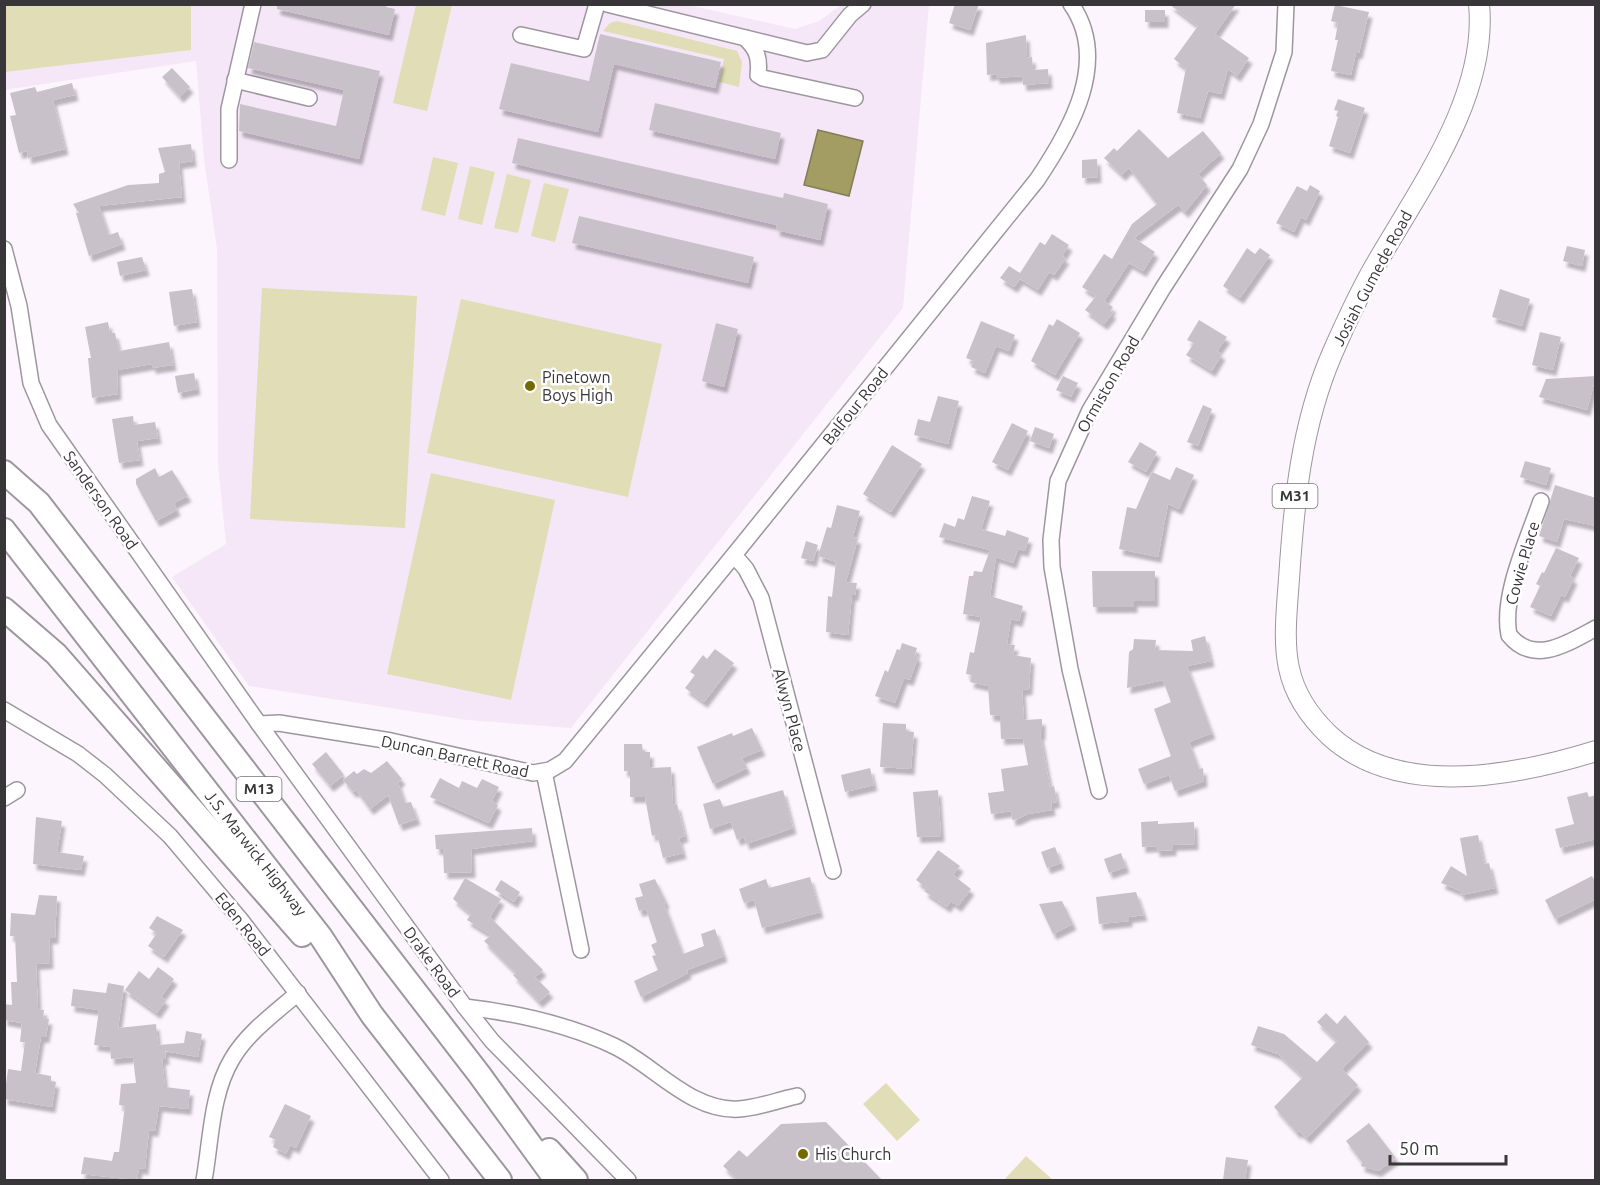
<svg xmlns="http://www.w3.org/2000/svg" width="1600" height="1185" font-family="Ubuntu,sans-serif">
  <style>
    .built { fill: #f5e7f7 }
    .green { fill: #e1ddb7 }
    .water { fill: #a39c63; stroke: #837d56; stroke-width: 1.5 }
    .building { fill: #c9c1ca; filter: url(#shadow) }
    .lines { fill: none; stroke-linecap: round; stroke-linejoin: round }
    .minor-casing { stroke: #9e969f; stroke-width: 18 }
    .major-casing { stroke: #9e969f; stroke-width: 22 }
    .highway-casing { stroke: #9e969f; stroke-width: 26 }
    .minor { stroke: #fff; stroke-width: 15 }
    .major { stroke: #fff; stroke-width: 20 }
    .highway { stroke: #fff; stroke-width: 22 }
    .poi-dot { fill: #746901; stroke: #fff; stroke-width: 2 }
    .labels { text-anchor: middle; stroke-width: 5; stroke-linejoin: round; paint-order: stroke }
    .shield { fill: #fff; stroke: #747274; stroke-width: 1.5 }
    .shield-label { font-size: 15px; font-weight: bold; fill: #393639 }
    .street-label { font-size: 16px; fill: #393639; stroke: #fff }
    .poi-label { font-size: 16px; fill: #393639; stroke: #fff; text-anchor: start }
  </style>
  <defs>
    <filter id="shadow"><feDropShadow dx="3.5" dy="6" stdDeviation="1.5" flood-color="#0004"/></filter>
  </defs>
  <rect width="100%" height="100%" fill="#fdf5fe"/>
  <path class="built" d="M684 4 795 29 819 21 841 5H929L903 308 571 728 467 720 249 686 172 577 226 544 218 464 217 249 204 160 196 61 5 90V5Z"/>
  <g class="green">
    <path d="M4 5H191V50L5 72Z"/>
    <path d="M416 5H452L427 111 393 103Z"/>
    <path d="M617 21 737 51 742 62 739 87 719 82 724 59 603 31 610 23Z"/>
    <path d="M433 157 458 163 445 216 421 210Z"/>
    <path d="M470 166 495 172 482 225 458 219Z"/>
    <path d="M507 174 531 180 518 233 494 228Z"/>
    <path d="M544 183 569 189 555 242 531 236Z"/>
    <path d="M262 288 417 296 405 528 250 519Z"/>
    <path d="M461 299 662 344 628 497 427 453Z"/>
    <path d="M431 473 555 500 511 700 387 674Z"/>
    <path d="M886 1083 920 1120 897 1141 863 1104Z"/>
    <path d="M1026 1156 1053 1180H1004Z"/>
  </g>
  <path class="water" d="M818 130 863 141 849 196 804 185Z"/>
  <g class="building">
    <path d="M277 4H387L386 7 395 9 389 35 277 9Z"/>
    <path d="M955 4H979L970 30 949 23Z"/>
    <path d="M1169 4H1236L1215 34 1249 58 1237 76 1228 69 1221 94 1208 91 1200 118 1177 113 1186 68 1174 59 1198 26Z"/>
    <path d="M1335 5 1369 12 1359 53H1356L1351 75 1331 71 1338 40H1335L1338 23 1331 21Z"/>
    <rect x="1145" y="10" width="20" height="12"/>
    <path d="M600 34 721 62 715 88 614 64 598 132 499 109 511 63 589 81Z"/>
    <path d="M1026 35 1027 58 1032 57 1033 70 1048 69 1049 83 1023 85 1022 76 996 78V74L987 75 986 43Z"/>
    <path d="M254 42 380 71 359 159 239 131 240 104 336 126 344 90 248 68Z"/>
    <path d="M172 68 190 87 180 97 162 77Z"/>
    <path d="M72 83 75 95 53 100 65 149 28 158 27 151 19 153 10 116 16 115 10 93 35 87 37 92Z"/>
    <path d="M1338 99 1365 108 1350 153 1329 146 1338 117 1336 116 1338 111 1334 110Z"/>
    <path d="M655 103 781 133 775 159 649 130Z"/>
    <path d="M1139 129 1168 158 1203 131 1221 153 1198 174 1207 185 1185 212 1178 205 1134 238 1155 252 1143 271 1129 263 1104 301 1113 307 1110 311 1113 313 1104 324 1085 310 1096 296 1082 287 1104 254 1112 259 1132 224 1157 204 1129 168 1122 175 1104 158 1114 148 1117 151Z"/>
    <path d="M518 138 783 198 784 193 828 204 820 240 776 230 777 225 512 163Z"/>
    <path d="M191 144 193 161 179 163 182 197 99 206 109 235 118 232 122 244 89 256 76 213H79L73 204 128 185 159 183V174L165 172 158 148Z"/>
    <path d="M1097 159 1098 177 1082 178V160Z"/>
    <path d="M1310 185 1320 191 1306 220 1301 217 1294 232 1276 223 1297 186 1307 191Z"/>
    <path d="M579 216 754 257 748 283 572 243Z"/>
    <path d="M1052 234 1069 245 1062 256 1066 258 1054 275 1049 272 1038 290 1020 279 1014 287 1000 278 1009 266 1020 273 1040 242 1045 245Z"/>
    <path d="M1567 246 1585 250 1582 266 1563 261Z"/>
    <path d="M1247 248 1255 254 1260 248 1270 255 1240 298 1223 286Z"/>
    <path d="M142 257 146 270 120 276 117 262Z"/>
    <path d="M192 289 197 322 174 326 169 292Z"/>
    <path d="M1500 289 1530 299 1522 326 1492 317Z"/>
    <path d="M1057 319 1080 333 1055 375 1031 361 1049 324 1053 326Z"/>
    <path d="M1199 320 1227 337 1217 351 1222 354 1212 371 1186 355 1194 343 1187 340Z"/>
    <path d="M981 321 1015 335 1009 351 996 346 985 373 971 367 974 361 966 358Z"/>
    <path d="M108 322 110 333H115L119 351 169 342 173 365 152 368V364L117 370 118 394 92 398 88 358H91L85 327Z"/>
    <path d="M716 323 738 329 724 387 702 381Z"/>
    <path d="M1540 332 1561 337 1553 370 1532 365Z"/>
    <path d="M194 373 197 389 178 393 175 376Z"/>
    <path d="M1063 376 1078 383 1071 397 1056 390Z"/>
    <path d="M1596 376 1587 410 1539 397 1546 379Z"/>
    <path d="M938 396 959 401 948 444 914 435 918 419 930 422Z"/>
    <path d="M1203 405 1212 409 1198 446 1187 442Z"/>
    <path d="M133 416 134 425 155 422 158 438 137 441 140 460 119 463 112 419Z"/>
    <path d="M1012 423 1028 431 1008 470 992 462Z"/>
    <path d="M1035 427 1054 434 1049 448 1030 441Z"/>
    <path d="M1140 442 1157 452 1146 472 1128 462Z"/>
    <path d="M892 445 922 464 891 512 863 494Z"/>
    <path d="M1525 461 1551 468 1546 485 1520 477Z"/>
    <path d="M1176 467 1194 475 1179 509 1168 504 1158 557 1119 549 1127 507 1136 509 1152 472 1170 480Z"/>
    <path d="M155 468 159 477 172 470 188 496 174 503 177 510 156 521 136 484V479Z"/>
    <path d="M1555 485 1596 498V526L1564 519 1557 542 1539 536Z"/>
    <path d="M972 496 990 501 981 529 1005 536 1007 530 1029 538 1025 551 1018 549 1013 563 996 557 990 596 1023 606 1019 621 1011 619 1007 644 1015 645 1013 655 1031 658 1029 689 1022 690 1024 720 1042 719V734H1040L1050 787 1054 786 1057 802 1051 803 1052 810 1028 814 1018 819 1012 820 1011 811 991 814 988 793 1004 791 1001 769 1028 765 1023 738 1001 739 1000 716 990 715 988 686 970 682 972 675 966 674 970 652 974 653 981 617 963 614 969 576H973L974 571 982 572 990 550 939 537 944 523 955 527 958 518 964 520Z"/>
    <path d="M837 505 860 511 853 537 858 538 846 582 857 583 855 595H852L848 635 826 632 828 596 832 597 836 562 818 556 827 527 831 528Z"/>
    <path d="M806 541 818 545 813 561 801 558Z"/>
    <path d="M1556 548 1579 558 1570 576 1574 578 1565 597 1561 595 1551 616 1530 607 1540 586 1536 584 1542 572 1544 573Z"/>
    <path d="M1092 571H1155V601H1134V607H1093Z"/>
    <path d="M1205 636 1211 661 1187 666 1212 733 1189 742 1199 769 1203 768 1204 781 1175 791 1169 775 1144 784 1138 769 1171 756 1154 709 1171 702 1163 680 1127 688 1129 652 1133 649 1134 639 1156 640 1155 650 1193 651 1191 640Z"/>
    <path d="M902 643 917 648 915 655 918 657 910 680 904 678 895 703 875 696 885 670 888 672 897 649 900 650Z"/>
    <path d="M715 649 734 663 704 702 685 688 695 675 690 672 703 655 707 659Z"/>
    <path d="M883 723 906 724V731L914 732 911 769 880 767Z"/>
    <path d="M752 728 762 750 742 758 747 768 713 784 697 747 732 733 733 736Z"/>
    <path d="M624 744H642L643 752H650V768L671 767 673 805 677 804 685 836 679 838 683 853 663 858 657 834 652 836 645 797H630V771H624Z"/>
    <path d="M326 752 344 775 330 786 312 764Z"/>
    <path d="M387 761 402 779 398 782 405 803 411 802 417 819 399 825 388 795 370 809 356 790 353 792 343 780 354 771 357 774 364 769 371 773Z"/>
    <path d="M870 768 874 785 845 792 841 775Z"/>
    <path d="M440 778 459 788 462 781 477 788 482 779 499 787 492 801 498 805 489 823 430 797Z"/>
    <path d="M783 790 793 828 746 844 744 837 737 840 731 822 710 829 703 804 720 799 723 807Z"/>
    <path d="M938 790 941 836 917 837 913 792Z"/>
    <path d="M1587 792 1589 797 1596 795V839L1560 848 1555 829 1574 824 1567 797Z"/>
    <path d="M36 817 62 821 57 852 84 856 81 870 33 864Z"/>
    <path d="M1158 821V824L1194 822 1195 844 1173 845V850L1156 851V846L1142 847 1141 822Z"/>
    <path d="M532 828 533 841 471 849 472 872 444 873 443 849H436L435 835Z"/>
    <path d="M1478 835 1484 864 1489 863 1495 888 1461 895 1460 891 1441 883 1451 866 1467 876 1460 838Z"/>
    <path d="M1055 847 1061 863 1047 868 1041 852Z"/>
    <path d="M938 850 960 866 953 875 971 889 958 906 951 901 947 907 924 891 927 888 916 880Z"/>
    <path d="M1121 853 1126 867 1109 873 1104 859Z"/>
    <path d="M1592 876 1596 883V899L1555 919 1545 900Z"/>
    <path d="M810 877 820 912 762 928 754 900 744 903 739 889 766 879 769 888Z"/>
    <path d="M465 878 501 899 490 917 543 970 535 977 550 992 539 1002 513 975 516 973 484 941 491 935 467 920 471 914 453 899Z"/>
    <path d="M655 879 666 902 664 904 683 954 704 946 701 934 715 929 724 956 687 970 688 973 641 997 634 981 658 970 652 956 656 955 651 945 657 942 646 909 639 911 635 898 643 896 639 884Z"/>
    <path d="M501 880 520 892 514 902 495 890Z"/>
    <path d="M1136 892 1144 915 1129 917V921L1099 924 1096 897Z"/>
    <path d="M39 895 57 896 55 938H49L50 963 36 964 38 1009 44 1010 43 1018 49 1019 46 1037H41L35 1073 51 1076V1081L56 1082 52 1107 4 1099 8 1069 21 1071 25 1042H20L22 1023 4 1020V1004L12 1005 11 982H17L15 936H10L11 913 35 915Z"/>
    <path d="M1062 901 1073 924 1053 934 1039 904Z"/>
    <path d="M157 916 183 930 164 957 148 946 157 933 149 928Z"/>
    <path d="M158 967 174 979 161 997 166 1000 157 1013 125 990 139 971 149 979Z"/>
    <path d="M108 983 124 986 118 1028 156 1024 158 1045 184 1043 186 1031 202 1034 198 1057 165 1051 166 1059H162L165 1087 190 1090 188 1109 159 1106 155 1131 149 1130 145 1169 139 1168 137 1180 81 1174 84 1157 112 1161 114 1152H119L125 1106 119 1105 121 1084 136 1083 133 1057 111 1059 110 1047 94 1045 99 1010 71 1006 73 989 106 993Z"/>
    <path d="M1326 1013 1337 1024 1345 1015 1369 1042 1342 1069 1358 1085 1307 1138 1299 1131 1297 1133 1274 1107 1303 1077 1278 1054 1251 1045 1258 1026 1284 1034 1317 1062 1337 1041 1317 1022Z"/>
    <path d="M285 1104 311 1116 296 1148 290 1145 286 1154 273 1147 276 1140 269 1137Z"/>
    <path d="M826 1122 882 1180H738L723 1166 739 1150 747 1157 781 1124Z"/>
    <path d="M1369 1123 1396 1158 1378 1171 1361 1166 1362 1162 1346 1141Z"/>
    <path d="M1226 1157 1248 1160 1245 1180H1223Z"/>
  </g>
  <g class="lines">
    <defs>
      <g id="minor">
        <path d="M607 4 807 53 822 50 850 15 863 4"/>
        <path d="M521 35 584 49 597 4"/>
        <path d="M745 38C757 49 760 58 758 75L763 78 855 98"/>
        <path d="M235 80 309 98"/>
        <path d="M229 160V109L253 4"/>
        <path d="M4 249 19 306 31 383 49 425 259 724 465 1007 492 1041 628 1180"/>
        <path d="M1541 501C1528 539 1501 596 1509 635 1534 666 1568 643 1596 628"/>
        <path d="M734 555 746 569 761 598 833 871"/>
        <path d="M4 710 78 754 105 775 170 836 240 919 441 1180"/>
        <path d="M259 724 279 723 391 741 533 773 550 770 565 761 734 555 1037 180C1070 131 1111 61 1071 4"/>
        <path d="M544 772 581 950"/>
        <path d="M1099 791 1070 669 1052 567 1051 540 1058 481 1090 410 1163 288 1240 169 1261 124 1284 52 1286 4"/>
        <path d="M4 798 17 790"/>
        <path d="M465 1007C516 1013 567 1024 614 1046 654 1065 691 1112 739 1109 758 1108 778 1100 797 1096"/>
        <path d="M204 1180C211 1141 211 1094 232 1059 247 1033 275 1013 298 993"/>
      </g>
      <path id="major" d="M1479 4C1488 94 1422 185 1379 259 1361 289 1346 322 1332 354 1301 426 1294 502 1289 579 1284 645 1278 687 1330 736 1399 799 1515 776 1596 751"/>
      <g id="highway">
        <path d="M4 472 39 503 479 1074 556 1180"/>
        <path d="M4 530 321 937 372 1015 500 1180"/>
        <path d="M4 609 56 654 302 935"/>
        <path d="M549 1150 576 1180"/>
      </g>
    </defs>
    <use href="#minor" class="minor-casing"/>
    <use href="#major" class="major-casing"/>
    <use href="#highway" class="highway-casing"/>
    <use href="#minor" class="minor"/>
    <use href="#major" class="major"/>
    <use href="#highway" class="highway"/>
  </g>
  <g class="poi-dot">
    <circle cx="530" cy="386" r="6"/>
    <circle cx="803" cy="1154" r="6"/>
  </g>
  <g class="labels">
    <g class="shield">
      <rect x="1272.5" y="484" width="45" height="24" rx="4.5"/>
      <rect x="236.5" y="777" width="45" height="24" rx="4.5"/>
    </g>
    <g class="shield-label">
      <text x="1295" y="501">M31</text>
      <text x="259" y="794">M13</text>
    </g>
    <g class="street-label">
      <text transform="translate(1372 278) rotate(-62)" y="6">Josiah Gumede Road</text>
      <text transform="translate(1108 384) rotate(-60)" y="6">Ormiston Road</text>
      <text transform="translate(855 406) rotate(-51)" y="6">Balfour Road</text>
      <text transform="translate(101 500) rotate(55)" y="6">Sanderson Road</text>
      <text transform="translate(1522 563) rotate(-74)" y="6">Cowie Place</text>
      <text transform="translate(790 710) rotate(75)" y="6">Alwyn Place</text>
      <text transform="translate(455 756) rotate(12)" y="6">Duncan Barrett Road</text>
      <text transform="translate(256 853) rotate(52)" y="6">J.S. Marwick Highway</text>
      <text transform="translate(243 924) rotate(51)" y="6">Eden Road</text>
      <text transform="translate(432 962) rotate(54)" y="6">Drake Road</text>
    </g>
    <g class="poi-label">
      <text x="542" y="383">Pinetown<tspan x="542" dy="18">Boys High</tspan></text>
      <text x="815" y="1160">His Church</text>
    </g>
  </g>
  <rect width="1600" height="1185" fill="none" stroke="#393639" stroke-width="12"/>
  <path d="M1390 1155v9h116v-9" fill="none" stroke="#393639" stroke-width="3"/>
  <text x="1399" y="1155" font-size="18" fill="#393639" stroke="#ffffff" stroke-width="4.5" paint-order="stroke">50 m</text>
</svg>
